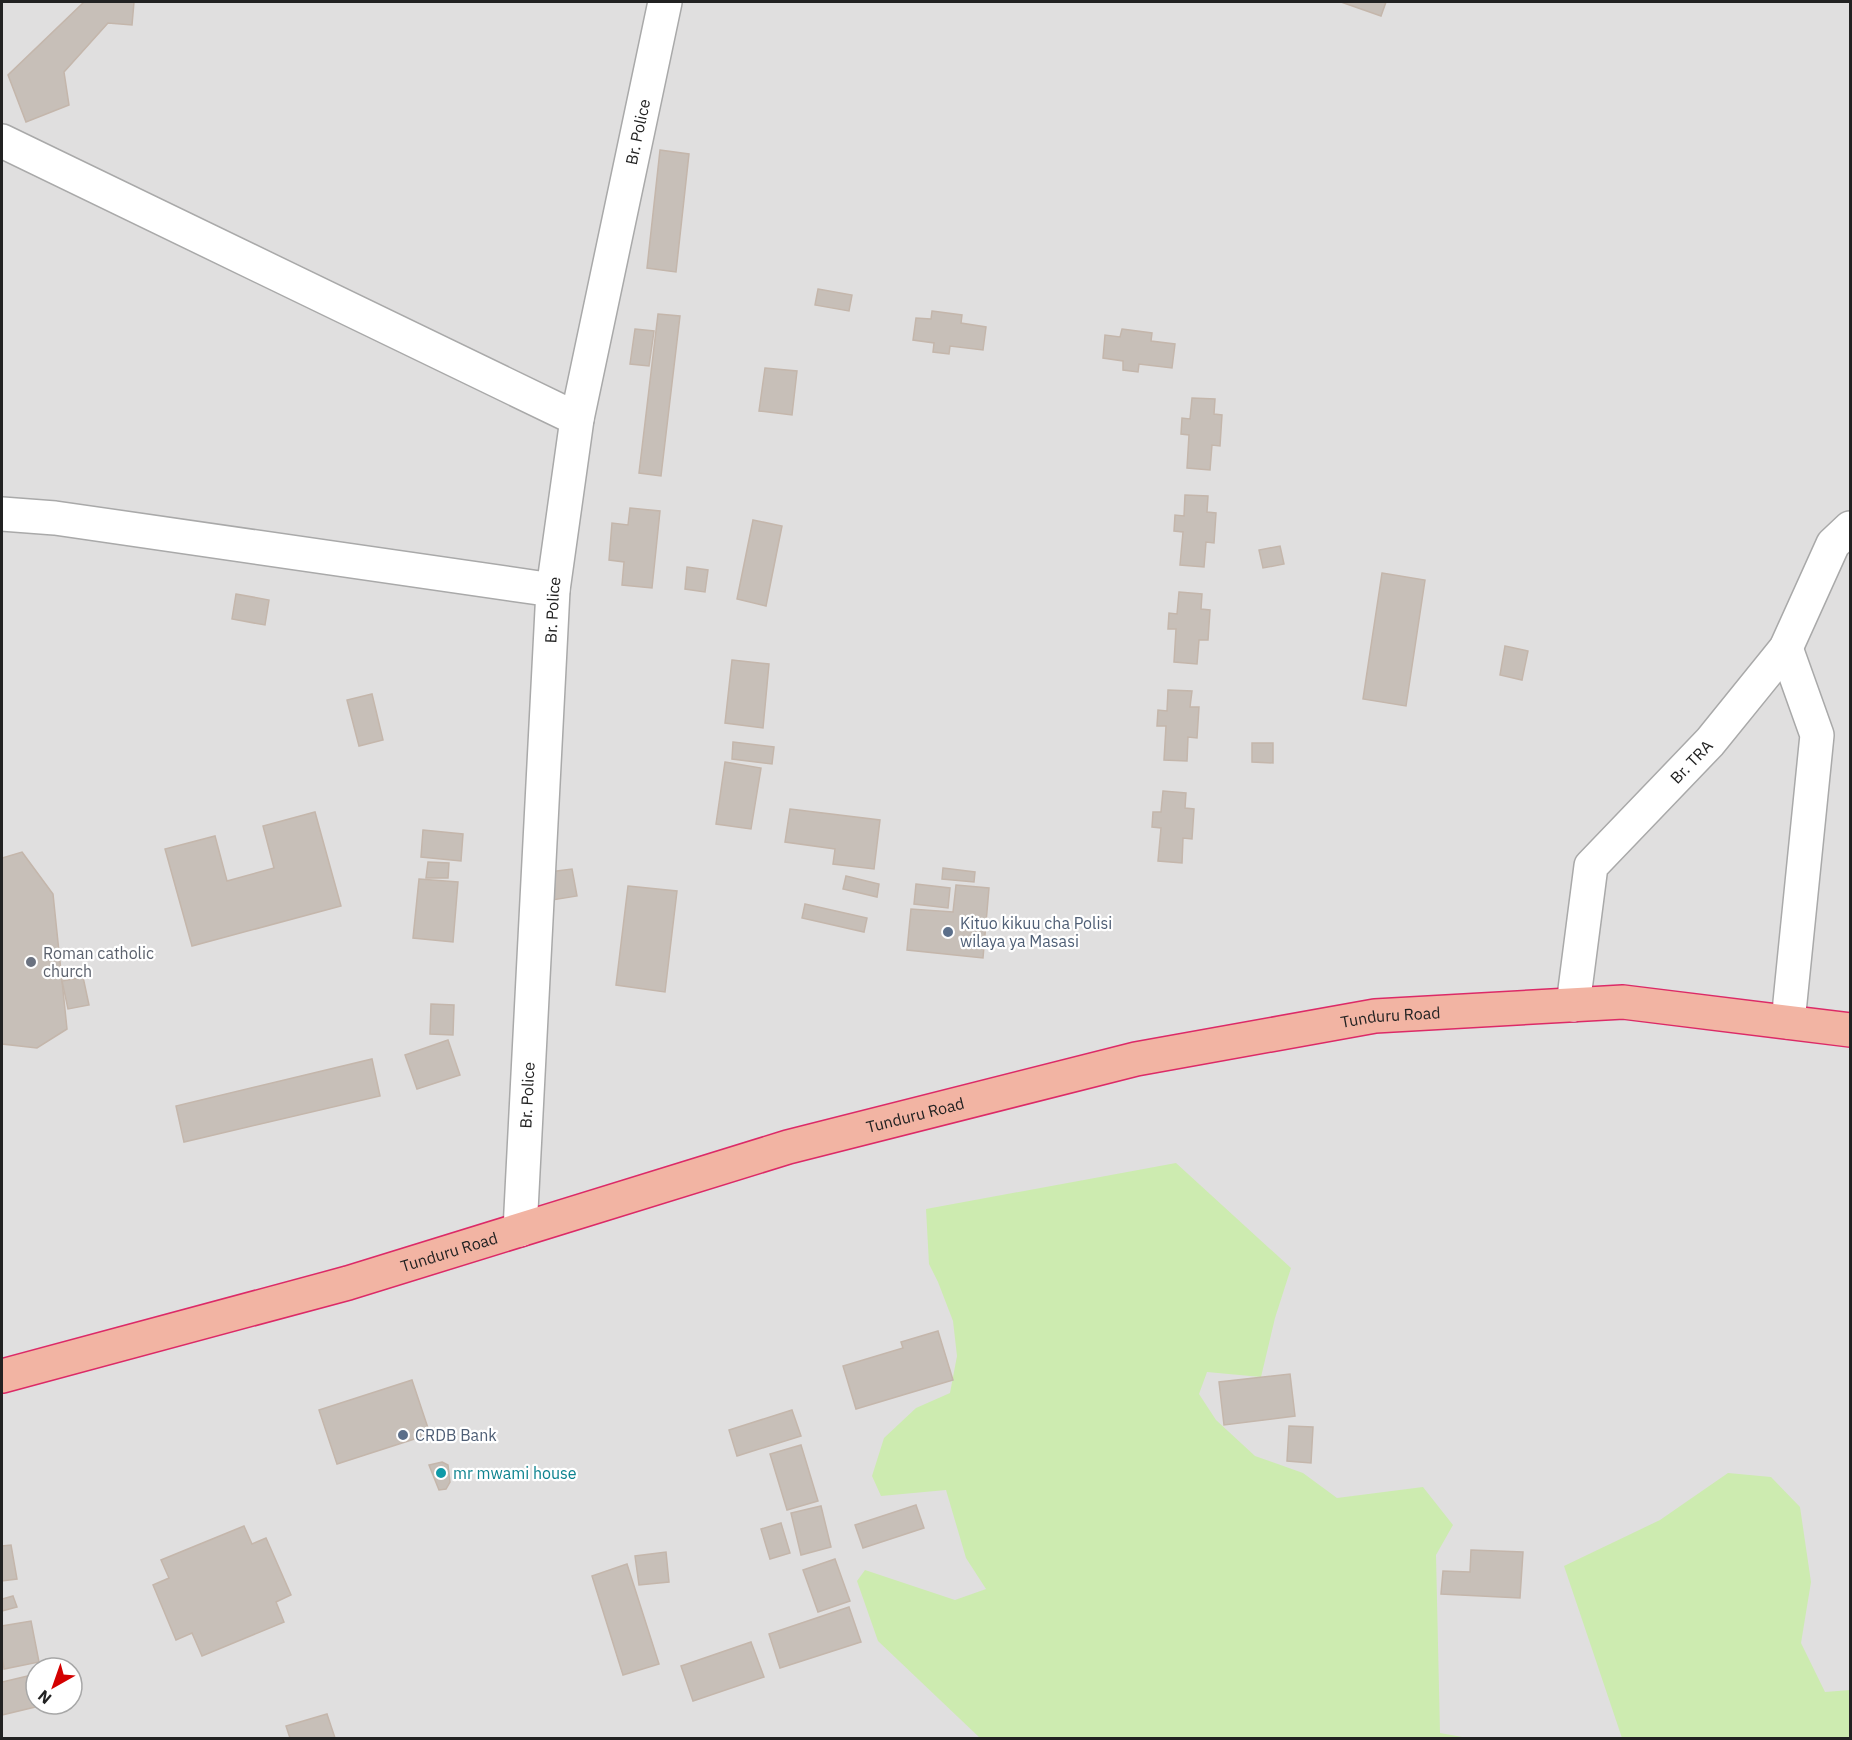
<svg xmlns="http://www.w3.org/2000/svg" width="1852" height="1740" font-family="'IBM Plex Sans',sans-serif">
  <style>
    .residential { fill: #e0dfdf; fill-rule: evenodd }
    .grass { fill: #cdebb0 }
    .building { fill: #c7bfb8; stroke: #c4b6ab; stroke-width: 1.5 }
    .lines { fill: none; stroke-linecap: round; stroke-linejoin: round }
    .minor-casing { stroke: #a9a9a9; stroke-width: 36 }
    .trunk-casing { stroke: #dc2a67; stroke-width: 36 }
    .minor { stroke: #fff; stroke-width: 33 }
    .trunk { stroke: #f2b4a3; stroke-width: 33 }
    .service-dot { fill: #5c6f8a; stroke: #fff; stroke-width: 2 }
    .worship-dot { fill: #6b7280; stroke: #fff; stroke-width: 2 }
    .culture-dot { fill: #0f9aa8; stroke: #fff; stroke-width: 2 }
    .labels { text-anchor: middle; stroke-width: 4.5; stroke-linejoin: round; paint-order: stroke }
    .street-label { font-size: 16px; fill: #222; stroke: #fff }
    .service-label { font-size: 16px; fill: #4e5e75; stroke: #fff; text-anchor: start }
    .worship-label { font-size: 16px; fill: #5b616d; stroke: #fff; text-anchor: start }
    .culture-label { font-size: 16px; fill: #0d838f; stroke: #fff; text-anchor: start }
  </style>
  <rect width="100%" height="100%" fill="#f2efe9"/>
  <path class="residential" d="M2 2H1850V1738H2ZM36 1668H72V1704H36Z"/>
  <g class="grass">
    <path d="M1176 1163 1291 1268 1275 1318 1261 1377 1207 1372 1199 1394 1216 1420 1255 1456 1303 1473 1337 1498 1423 1487 1453 1525 1436 1555 1440 1733 1468 1738H980L878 1641 857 1581 865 1570 955 1600 986 1589 966 1558 946 1490 881 1496 872 1476 884 1438 916 1408 950 1393 957 1356 953 1321 938 1282 929 1264 926 1209Z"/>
    <path d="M1728 1473 1771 1477 1800 1507 1811 1582 1801 1643 1825 1692 1850 1690V1738H1622L1564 1566 1660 1520Z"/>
  </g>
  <g class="building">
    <path d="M84 2H134L132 25 108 23 64 72 69 105 26 122 8 75Z"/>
    <path d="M1341 2H1386L1381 16Z"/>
    <path d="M660 150 689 154 676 272 647 268Z"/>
    <path d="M818 289 852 295 849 311 815 305Z"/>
    <path d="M932 311 962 315 961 323 986 327 983 350 950 346 949 354 933 352 934 343 913 340 916 318 931 319Z"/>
    <path d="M658 314 680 316 661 476 639 473Z"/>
    <path d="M635 329 654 331 649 366 630 364Z"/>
    <path d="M1122 329 1152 333 1151 341 1175 344 1172 368 1139 364 1138 372 1123 370V361L1103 358 1105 335 1120 337Z"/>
    <path d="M765 368 797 371 792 415 759 411Z"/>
    <path d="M1192 398 1215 399 1214 414 1222 415 1220 446 1212 445 1210 470 1187 468 1189 435 1181 434 1182 418 1190 419Z"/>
    <path d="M1185 495 1208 496 1207 512 1216 513 1214 543 1206 542 1204 567 1180 565 1183 532 1174 531 1175 515 1184 516Z"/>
    <path d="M630 508 660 511 652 588 622 585 624 562 609 560 612 523 628 525Z"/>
    <path d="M753 520 782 526 766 606 737 599Z"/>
    <path d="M1280 546 1284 564 1263 568 1259 550Z"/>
    <path d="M687 567 708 570 705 592 685 589Z"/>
    <path d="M1382 573 1425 580 1406 706 1363 699Z"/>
    <path d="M1179 592 1202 594 1201 609 1210 610 1208 640H1199L1197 664 1174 662 1176 629H1168L1169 613 1177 614Z"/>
    <path d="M236 594 269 600 265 625 232 619Z"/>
    <path d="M1505 646 1528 651 1522 680 1500 675Z"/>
    <path d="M732 660 769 664 763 728 725 723Z"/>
    <path d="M1168 690 1192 691 1190 707H1199L1197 738 1188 737 1187 761 1164 760 1166 726H1157L1158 710 1167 711Z"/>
    <path d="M372 694 383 740 359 746 347 700Z"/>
    <path d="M733 742 774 747 772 764 732 759Z"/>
    <path d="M1252 743H1273V763L1252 762Z"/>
    <path d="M725 762 761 768 751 829 716 824Z"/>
    <path d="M1163 791 1186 793 1185 808 1194 809 1192 839 1183 838 1182 863 1158 861 1161 828 1152 827 1153 812H1161Z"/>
    <path d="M790 809 880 820 874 869 833 864 835 849 785 842Z"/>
    <path d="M315 812 341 906 192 946 165 849 215 836 227 881 274 868 263 826Z"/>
    <path d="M423 830 463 834 461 861 421 857Z"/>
    <path d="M22 852 53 894 67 1029 37 1048 2 1044V858Z"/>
    <path d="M428 862 449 863 448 878H426Z"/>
    <path d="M943 868 975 872 974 882 942 879Z"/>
    <path d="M572 869 577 896 546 901 541 873Z"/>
    <path d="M846 876 879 884 877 897 843 889Z"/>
    <path d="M419 879 458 882 453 942 413 938Z"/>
    <path d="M916 884 950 888 948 908 914 904Z"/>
    <path d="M956 885 989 888 983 958 907 950 911 909 953 912Z"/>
    <path d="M628 886 677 891 665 992 616 985Z"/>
    <path d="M805 904 867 918 864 932 802 918Z"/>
    <path d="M83 977 89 1005 68 1009 62 981Z"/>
    <path d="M431 1004 454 1005 453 1035 430 1034Z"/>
    <path d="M448 1040 460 1075 417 1089 405 1055Z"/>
    <path d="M372 1059 380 1096 184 1142 176 1106Z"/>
    <path d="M938 1331 953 1380 856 1409 843 1366 903 1348 901 1342Z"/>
    <path d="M1290 1374 1295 1416 1224 1425 1219 1382Z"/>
    <path d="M412 1380 430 1434 337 1464 319 1410Z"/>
    <path d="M792 1410 801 1436 737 1456 729 1430Z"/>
    <path d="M1289 1426 1313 1427 1311 1463 1287 1461Z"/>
    <path d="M801 1445 818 1501 787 1510 770 1454Z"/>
    <path d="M442 1462 448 1465 450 1482 446 1489 439 1490 429 1465Z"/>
    <path d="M916 1505 924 1528 863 1548 855 1525Z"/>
    <path d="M821 1506 831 1547 801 1555 791 1513Z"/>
    <path d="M781 1523 790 1553 770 1559 761 1529Z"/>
    <path d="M244 1526 252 1544 266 1538 291 1595 276 1602 284 1622 202 1656 192 1633 176 1640 153 1585 169 1578 161 1560Z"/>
    <path d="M11 1545 17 1579 2 1581V1546Z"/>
    <path d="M1471 1550 1523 1552 1520 1598 1441 1594 1443 1571 1470 1572Z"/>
    <path d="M666 1552 669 1582 639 1585 635 1556Z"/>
    <path d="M835 1559 850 1601 818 1612 803 1570Z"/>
    <path d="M627 1564 659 1664 623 1675 592 1576Z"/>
    <path d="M13 1596 17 1607 2 1611V1599Z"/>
    <path d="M849 1607 861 1642 780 1668 769 1634Z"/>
    <path d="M31 1621 39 1662 4 1669 2 1656V1626Z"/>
    <path d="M751 1642 764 1677 693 1701 681 1666Z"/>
    <path d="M36 1674V1704H48L2 1715V1682Z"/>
    <path d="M327 1714 335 1738H290L286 1726Z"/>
  </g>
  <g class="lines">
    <defs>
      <g id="minor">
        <path d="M2 141 577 419"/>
        <path d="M2 514 55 518 553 590"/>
        <path d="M1786 648 1817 735 1788 1022"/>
        <path id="s1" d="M1573 1005 1591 866 1710 742 1786 648 1833 544 1850 528"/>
        <path id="s2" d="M520 1230 553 590 577 419 665 2"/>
      </g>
      <g id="trunk">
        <path id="s3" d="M2 1376 348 1283 788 1147 1136 1059 1375 1016 1623 1002 1850 1030"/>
      </g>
    </defs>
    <use href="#minor" class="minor-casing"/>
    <use href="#trunk" class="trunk-casing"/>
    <use href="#minor" class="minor"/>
    <use href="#trunk" class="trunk"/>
  </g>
  <g class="service-dot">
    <circle cx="948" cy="932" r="6"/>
    <circle cx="403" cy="1435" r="6"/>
  </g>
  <circle class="worship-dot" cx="31" cy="962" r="6"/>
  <circle class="culture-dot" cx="441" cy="1473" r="6"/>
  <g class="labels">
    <g class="street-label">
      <text dy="6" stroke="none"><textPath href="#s2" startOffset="1107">Br. Police</textPath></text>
      <text dy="6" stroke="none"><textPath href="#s2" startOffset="621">Br. Police</textPath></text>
      <text dy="6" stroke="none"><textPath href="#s1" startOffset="285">Br. TRA</textPath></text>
      <text dy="6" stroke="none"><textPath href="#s3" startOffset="1436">Tunduru Road</textPath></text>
      <text dy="6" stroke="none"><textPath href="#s2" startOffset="135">Br. Police</textPath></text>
      <text dy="6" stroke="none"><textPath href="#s3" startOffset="950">Tunduru Road</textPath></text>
      <text dy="6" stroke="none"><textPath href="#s3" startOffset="464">Tunduru Road</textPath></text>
    </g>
    <g class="service-label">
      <text x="960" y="929">Kituo kikuu cha Polisi<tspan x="960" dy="18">wilaya ya Masasi</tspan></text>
      <text x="415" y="1441">CRDB Bank</text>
    </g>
    <g class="worship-label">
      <text x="43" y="959">Roman catholic<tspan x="43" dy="18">church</tspan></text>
    </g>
    <g class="culture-label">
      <text x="453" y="1479">mr mwami house</text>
    </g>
  </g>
  <rect width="1852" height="1740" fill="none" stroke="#222222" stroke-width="6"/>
  <g transform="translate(54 1686) rotate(220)"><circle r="28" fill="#ffffff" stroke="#a7a7a7" stroke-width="1.5"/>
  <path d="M0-4.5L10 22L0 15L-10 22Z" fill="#d40000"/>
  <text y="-9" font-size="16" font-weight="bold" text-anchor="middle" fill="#222222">N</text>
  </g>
</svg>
